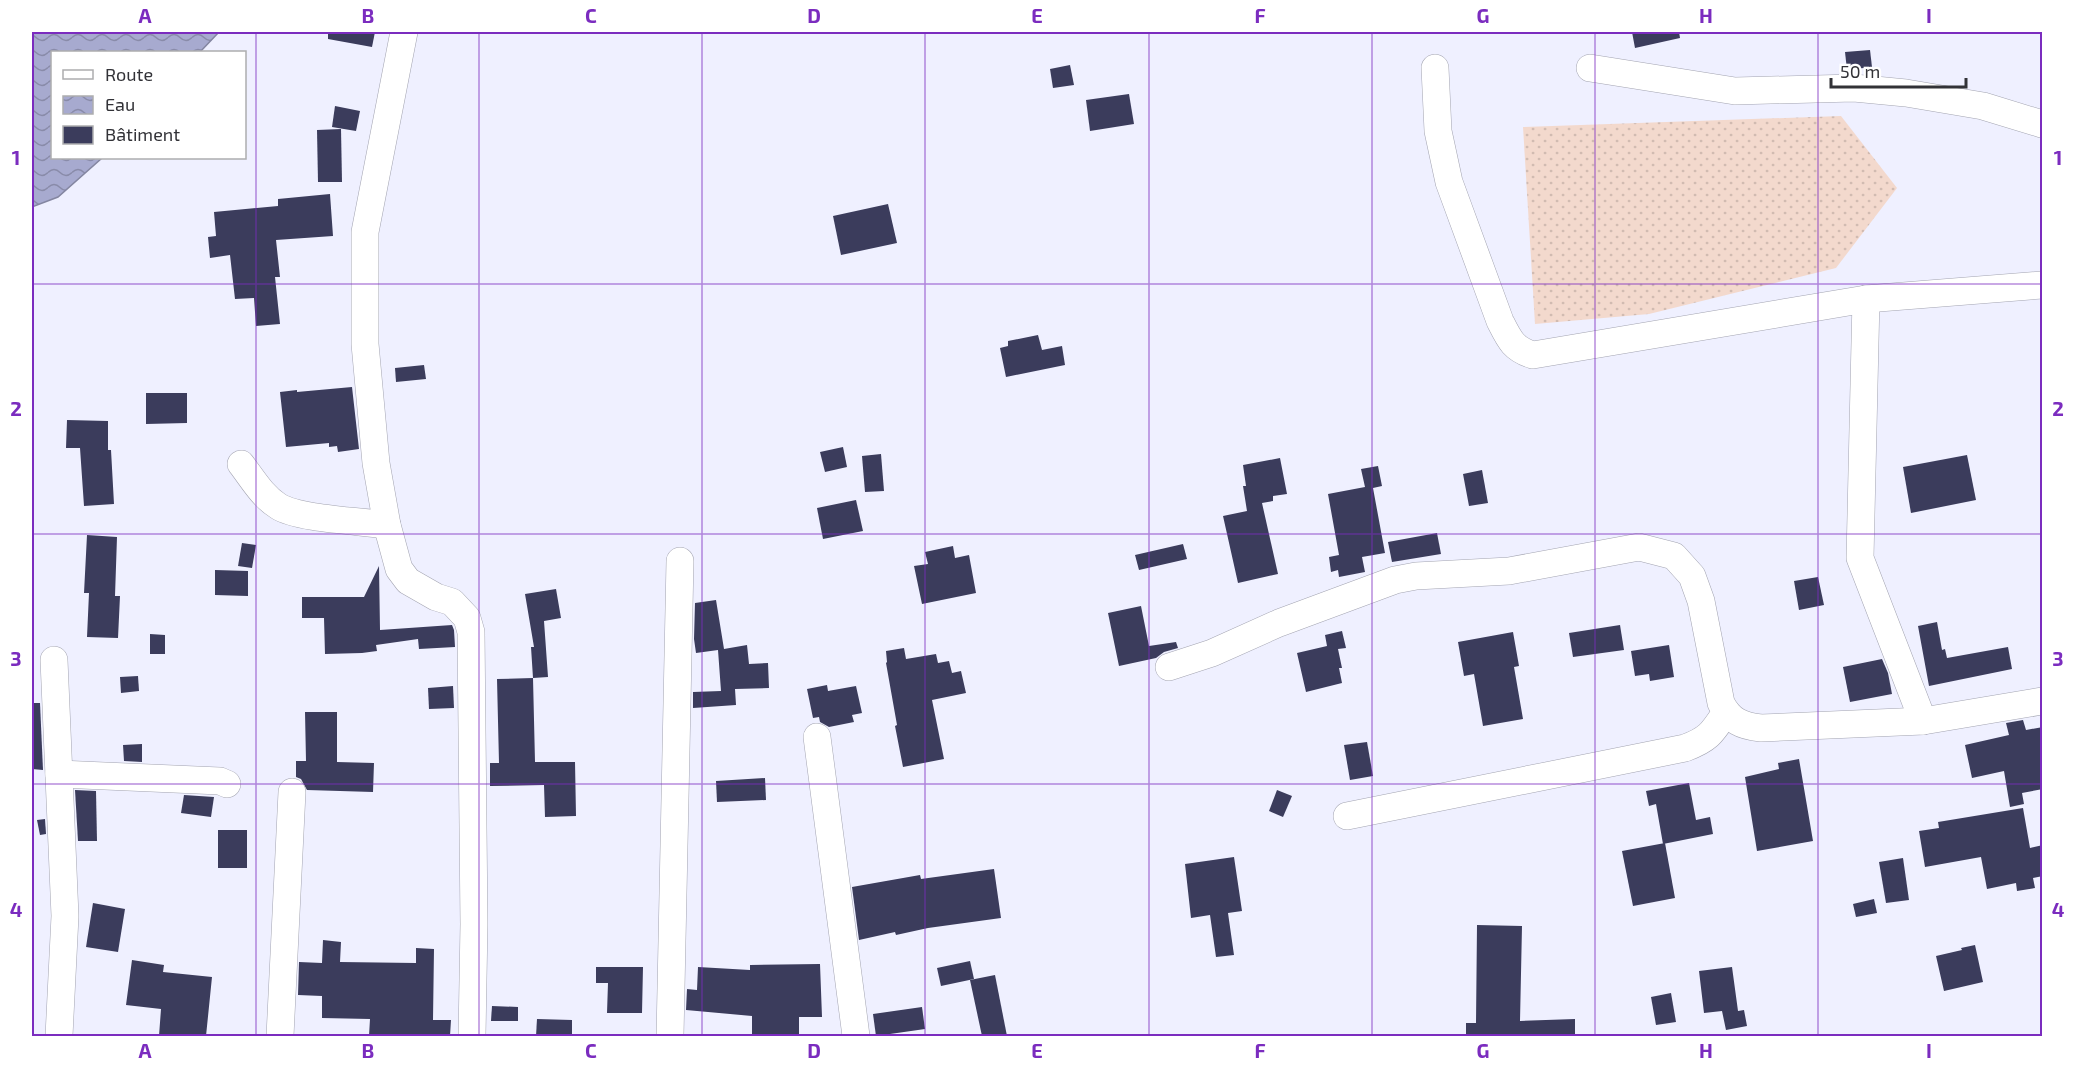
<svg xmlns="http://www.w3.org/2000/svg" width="2074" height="1068" font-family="'Exo 2',sans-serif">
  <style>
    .grass { fill: url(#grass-dots) }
    .water { fill: url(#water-waves); stroke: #8486a1; stroke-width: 1.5 }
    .building { fill: #3b3c5c }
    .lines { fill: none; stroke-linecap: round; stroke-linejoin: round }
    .minor-casing { stroke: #a3a4b1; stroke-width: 28 }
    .minor { stroke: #fff; stroke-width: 27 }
    .grid { fill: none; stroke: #7b2cbf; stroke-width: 1.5; stroke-opacity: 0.55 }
    .neatline { fill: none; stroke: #7b2cbf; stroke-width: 2 }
    .grid-label { font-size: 20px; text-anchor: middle; font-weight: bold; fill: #7b2cbf }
  </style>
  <defs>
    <pattern id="grass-dots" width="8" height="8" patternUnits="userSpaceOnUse" patternTransform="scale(1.5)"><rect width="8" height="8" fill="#f3d9cd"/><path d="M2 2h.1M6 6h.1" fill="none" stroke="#d1bbb1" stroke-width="1.8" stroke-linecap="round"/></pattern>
    <pattern id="water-waves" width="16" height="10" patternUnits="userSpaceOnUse" patternTransform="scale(1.5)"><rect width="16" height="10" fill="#a7aacf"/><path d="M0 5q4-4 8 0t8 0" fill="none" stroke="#898ba9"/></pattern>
  </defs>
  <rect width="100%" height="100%" fill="#eff0ff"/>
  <path class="grass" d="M1841 116 1897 188 1836 268 1649 314 1535 324 1523 127Z"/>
  <path class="water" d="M32 32H219L200 52H52V158H102L58 197 32 207Z"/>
  <g class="building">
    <path d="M328 32H375L372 47 328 39Z"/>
    <path d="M1632 32H1679L1680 38 1635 48Z"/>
    <path d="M1870 50 1872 67 1847 70 1845 52Z"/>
    <path d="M1070 65 1074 85 1053 88 1050 69Z"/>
    <path d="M1129 94 1134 124 1090 131 1086 100Z"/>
    <path d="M335 106 360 111 356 131 332 127Z"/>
    <path d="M341 129 342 182H318L317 130Z"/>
    <path d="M330 194 333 236 276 240 280 277H275L280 324 256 326 254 298 235 299 230 255 210 258 208 237 216 236 214 212 278 206V199Z"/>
    <path d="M888 204 897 243 841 255 833 216Z"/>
    <path d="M1038 335 1042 350 1062 346 1065 365 1006 377 1000 348 1008 346V341Z"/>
    <path d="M424 365 426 379 396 382 395 368Z"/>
    <path d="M352 387 359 449 338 452 337 446 329 447V443L286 447 280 392 297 390V392Z"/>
    <path d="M146 393H187V423L146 424Z"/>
    <path d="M67 420 108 421V450H111L114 504 84 506 80 448H66Z"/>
    <path d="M843 447 847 467 825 472 820 452Z"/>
    <path d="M881 454 884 491 865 492 862 456Z"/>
    <path d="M1967 455 1976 500 1911 513 1903 467Z"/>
    <path d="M1280 458 1287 494 1273 496V501L1262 503 1278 574 1238 583 1223 516 1247 511 1243 486H1246L1243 465Z"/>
    <path d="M1378 466 1382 486 1373 488 1385 553 1362 557 1365 572 1339 577 1338 570 1331 572 1329 557 1339 555 1328 494 1365 487 1361 469Z"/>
    <path d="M1482 470 1488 503 1469 506 1463 474Z"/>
    <path d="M856 500 863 531 823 539 817 508Z"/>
    <path d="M1437 533 1441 554 1392 562 1388 542Z"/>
    <path d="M87 535 117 537 115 596H120L118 638 87 637 89 593H84Z"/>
    <path d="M242 543 256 545 252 568 238 566Z"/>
    <path d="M1183 544 1187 559 1139 570 1135 555Z"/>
    <path d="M953 546 955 558 969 555 976 593 922 604 914 566 928 564 925 552Z"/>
    <path d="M379 566 380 630 452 625 454 630 455 647 419 649 418 639 376 645 377 651 362 653 325 654 324 618H302V597H364Z"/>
    <path d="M215 570 248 571V596L215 595Z"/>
    <path d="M1818 577 1824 605 1799 610 1794 581Z"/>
    <path d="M556 589 561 618 544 621 548 677 533 678 531 647H534L525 594Z"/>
    <path d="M716 600 724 649 747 645 749 664 768 663 769 688 735 689 736 705 693 708V692L721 691 718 650 696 653 694 639 695 603Z"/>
    <path d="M1141 606 1149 646 1176 642 1178 648 1164 652 1156 658 1119 666 1108 613Z"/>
    <path d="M1937 622 1942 650 1945 649 1947 658 2008 647 2012 669 1929 686 1918 626Z"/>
    <path d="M1620 625 1624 650 1573 657 1569 633Z"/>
    <path d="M1342 631 1346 648 1338 649 1342 668H1339L1342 683 1306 692 1297 653 1327 646 1325 635Z"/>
    <path d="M1513 632 1519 666 1514 667 1523 719 1483 726 1474 674 1464 676 1458 642Z"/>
    <path d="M150 634 165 635V654H150Z"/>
    <path d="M1669 645 1674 677 1650 681 1649 674 1635 676 1631 651Z"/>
    <path d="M904 648 906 659 936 654 938 663 949 661 952 673 961 671 966 693 932 700 944 759 903 767 895 726 897 725 886 663 887 662 886 651Z"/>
    <path d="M1882 659 1888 673 1892 694 1850 702 1843 667Z"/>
    <path d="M138 676 139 691 121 693 120 677Z"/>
    <path d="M533 678 535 762H575L576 816 545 817 544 785 490 786V763H499L497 679Z"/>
    <path d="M827 685 828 691 856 686 862 713 852 715 854 722 829 727 820 722 819 717 813 718 807 689Z"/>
    <path d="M453 686 454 708 429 709 428 688Z"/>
    <path d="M32 703H40L43 770 32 769Z"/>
    <path d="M305 712H337V762L374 763 373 792 307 790 301 779 296 777V761H306Z"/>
    <path d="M2023 720 2026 730 2043 727V789L2022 793 2024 804 2010 807 2004 771 1972 778 1965 745 2009 735 2006 723Z"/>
    <path d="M1367 742 1373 776 1350 780 1344 745Z"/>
    <path d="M142 744V762L124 761 123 745Z"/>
    <path d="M1799 759 1813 841 1757 851 1745 777 1779 769 1778 763Z"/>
    <path d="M765 778 766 800 717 802 716 781Z"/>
    <path d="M1689 783 1696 820 1710 817 1713 834 1663 844 1656 804 1649 806 1646 791Z"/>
    <path d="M75 790 96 791 97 841H78Z"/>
    <path d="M1277 790 1292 796 1283 817 1269 811Z"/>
    <path d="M184 795 214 797 211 817 181 813Z"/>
    <path d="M2023 808 2030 848 2043 845V876L2033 878 2035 888 2017 891 2016 883 1987 889 1981 857 1925 867 1919 831 1939 828 1938 822Z"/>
    <path d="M45 819 46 834 40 835 37 820Z"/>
    <rect x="218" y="830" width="29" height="38"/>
    <path d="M1665 843 1675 898 1633 906 1622 851Z"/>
    <path d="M1234 857 1242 911 1228 913 1234 955 1216 957 1210 915 1191 918 1185 864Z"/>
    <path d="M1903 858 1909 900 1886 903 1879 862Z"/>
    <path d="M994 869 1001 918 928 928 896 935 895 932 859 940 852 887 920 875 921 879Z"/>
    <path d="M1874 899 1877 913 1856 917 1853 904Z"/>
    <path d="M93 903 125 909 118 952 86 947Z"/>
    <path d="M1477 925 1522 926 1520 1021 1575 1019V1036H1466V1023H1476Z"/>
    <path d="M323 940 341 942 340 962 416 963V948L434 949 433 1020H451L450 1036H369L370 1019 322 1018V996L298 995 299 962 322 963Z"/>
    <path d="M1975 945 1983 982 1944 991 1936 956 1962 950 1961 948Z"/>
    <path d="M132 960 164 965 163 972 212 977 206 1036H159L161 1009 126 1005Z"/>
    <path d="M970 961 974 979 941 986 937 968Z"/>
    <path d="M820 964 822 1017H799V1036H752V1016L686 1010 687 989 697 990 698 967 750 970V965Z"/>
    <path d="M596 967H643L642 1013H607L608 983H596Z"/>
    <path d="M1732 967 1738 1011 1744 1010 1747 1026 1726 1030 1722 1011 1704 1013 1699 971Z"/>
    <path d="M995 975 1007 1036H982L970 980Z"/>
    <path d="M1671 993 1676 1022 1656 1025 1651 997Z"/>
    <path d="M492 1006 518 1007V1021H491Z"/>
    <path d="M922 1007 925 1029 876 1036 873 1014Z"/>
    <path d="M537 1019 572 1020V1036H536Z"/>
  </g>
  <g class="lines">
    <defs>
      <g id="minor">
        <path d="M404 32 365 232V344L376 463 387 525 399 569 408 581 436 597 452 602 467 618 471 632 474 924 472 1036"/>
        <path d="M1435 68 1438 131 1449 182 1500 321C1509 339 1513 349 1533 355L1866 299 2042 285"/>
        <path d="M1590 68 1735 91 1854 88 1906 93 1983 106 2042 124"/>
        <path d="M1866 299 1860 558 1923 721"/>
        <path d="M241 464C252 478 262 496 278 506 298 519 361 521 387 525"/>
        <path d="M54 660 65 916 59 1036"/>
        <path d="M1169 667 1212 653 1279 623 1395 580 1416 576 1509 571 1639 547 1674 556 1692 576 1701 601 1721 703C1730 721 1742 726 1761 728L1923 721 2042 701"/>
        <path d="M817 737 856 1036"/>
        <path d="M59 774 220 781 227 784"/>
        <path d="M1347 816 1685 748C1709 739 1712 733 1726 712"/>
        <path d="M280 1036 292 792"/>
        <path d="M670 1036 680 561"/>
      </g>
    </defs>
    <use href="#minor" class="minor-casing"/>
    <use href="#minor" class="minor"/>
  </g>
  <path class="grid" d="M256 32V1036M479 32V1036M702 32V1036M925 32V1036M1149 32V1036M1372 32V1036M1595 32V1036M1818 32V1036M32 284H2042M32 534H2042M32 784H2042"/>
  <rect width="2074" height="1068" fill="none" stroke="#ffffff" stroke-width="66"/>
  <rect x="51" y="51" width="195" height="108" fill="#ffffff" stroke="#adadaf" stroke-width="1.5"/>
  <rect x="63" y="70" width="30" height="9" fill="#ffffff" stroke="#adadaf" stroke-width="1.5"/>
  <text x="105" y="81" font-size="18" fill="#323237">Route</text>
  <rect x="63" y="96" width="30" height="18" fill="url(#water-waves)" stroke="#adadaf" stroke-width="1.5"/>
  <text x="105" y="111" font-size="18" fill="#323237">Eau</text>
  <rect x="63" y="126" width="30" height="18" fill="#3b3c5c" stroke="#adadaf" stroke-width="1.5"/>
  <text x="105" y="141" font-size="18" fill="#323237">Bâtiment</text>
  <path d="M1831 78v9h135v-9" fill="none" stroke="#323237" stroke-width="3"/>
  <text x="1840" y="78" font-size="18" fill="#323237" stroke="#ffffff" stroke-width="4.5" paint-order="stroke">50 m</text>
  <rect x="33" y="33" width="2008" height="1002" class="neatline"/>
  <g class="grid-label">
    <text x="145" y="23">A</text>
    <text x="368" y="23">B</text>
    <text x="591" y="23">C</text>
    <text x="814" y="23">D</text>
    <text x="1037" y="23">E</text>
    <text x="1260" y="23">F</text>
    <text x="1483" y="23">G</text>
    <text x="1706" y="23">H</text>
    <text x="1929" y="23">I</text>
    <text x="16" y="165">1</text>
    <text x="2058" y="165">1</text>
    <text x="16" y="416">2</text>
    <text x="2058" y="416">2</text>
    <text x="16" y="666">3</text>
    <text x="2058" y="666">3</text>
    <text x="16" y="917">4</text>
    <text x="2058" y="917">4</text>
    <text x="145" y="1058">A</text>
    <text x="368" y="1058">B</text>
    <text x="591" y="1058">C</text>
    <text x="814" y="1058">D</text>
    <text x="1037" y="1058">E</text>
    <text x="1260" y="1058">F</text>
    <text x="1483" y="1058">G</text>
    <text x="1706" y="1058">H</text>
    <text x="1929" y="1058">I</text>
  </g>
</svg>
